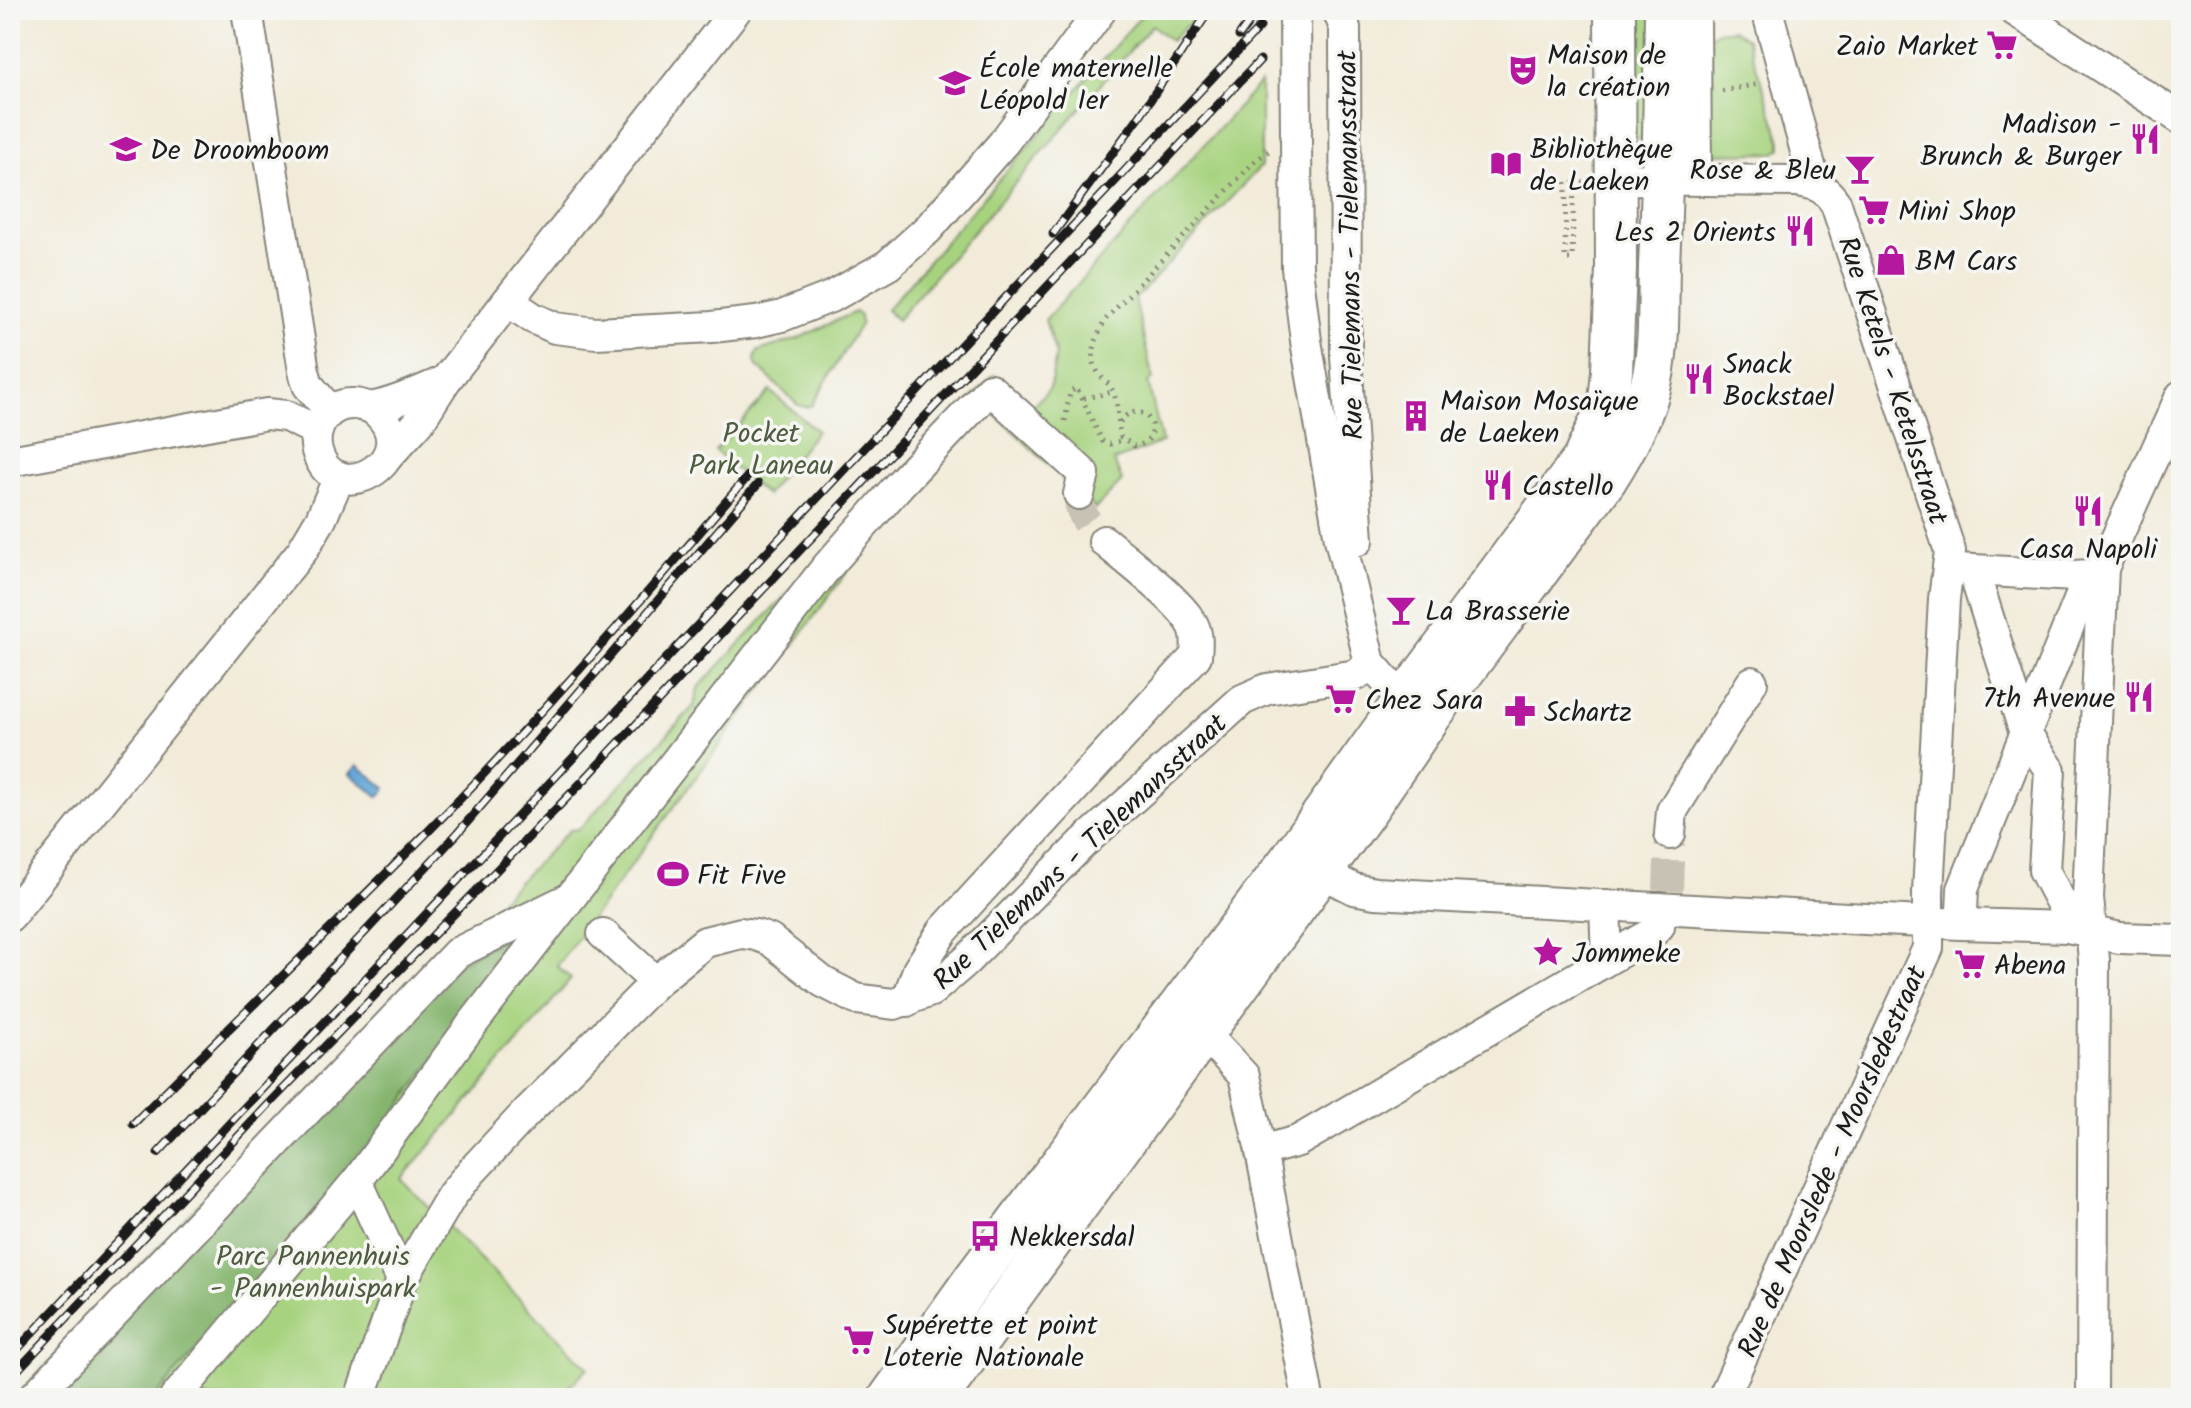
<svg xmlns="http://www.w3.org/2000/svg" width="2191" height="1408" font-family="Kalam,sans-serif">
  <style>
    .green { fill: #a7d37f; stroke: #62784e; stroke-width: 2 }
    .forest { fill: #85b56e; stroke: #506845; stroke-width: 2 }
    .water { fill: #62a4d6; stroke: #3f6079; stroke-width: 2 }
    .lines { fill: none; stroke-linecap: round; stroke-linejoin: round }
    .minor-tunnel { stroke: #c7c2b3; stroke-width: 30; stroke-dasharray: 30 15; stroke-linecap: butt }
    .minor-casing { stroke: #87847a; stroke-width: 34 }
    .major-casing { stroke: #87847a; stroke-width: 44 }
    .path { stroke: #87847a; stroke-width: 5; stroke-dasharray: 2 6; stroke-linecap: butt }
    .minor { stroke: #fff; stroke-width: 30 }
    .major { stroke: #fff; stroke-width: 40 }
    .rail-casing { stroke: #1c1c1c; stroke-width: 9 }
    .rail { stroke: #f6f6f2; stroke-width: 6; stroke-dasharray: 18; stroke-linecap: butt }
    .labels { text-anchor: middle; stroke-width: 7; stroke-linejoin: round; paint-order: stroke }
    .poi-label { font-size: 28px; fill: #1c1c1c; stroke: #f6f6f2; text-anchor: start }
    .street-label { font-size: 28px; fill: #1c1c1c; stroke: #f6f6f2 }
    .park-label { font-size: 28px; fill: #4d5c3f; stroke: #f6f6f2 }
  </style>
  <rect width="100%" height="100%" fill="#f6f6f2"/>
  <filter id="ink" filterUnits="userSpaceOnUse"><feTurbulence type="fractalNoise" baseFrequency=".0125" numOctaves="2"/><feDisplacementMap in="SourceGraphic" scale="16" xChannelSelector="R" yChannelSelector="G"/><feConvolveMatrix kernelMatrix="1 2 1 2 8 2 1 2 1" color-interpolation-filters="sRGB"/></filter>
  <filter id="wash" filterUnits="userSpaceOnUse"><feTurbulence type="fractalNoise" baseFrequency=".006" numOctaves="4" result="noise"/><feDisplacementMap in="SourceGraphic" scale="32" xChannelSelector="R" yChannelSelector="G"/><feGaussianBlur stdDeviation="1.8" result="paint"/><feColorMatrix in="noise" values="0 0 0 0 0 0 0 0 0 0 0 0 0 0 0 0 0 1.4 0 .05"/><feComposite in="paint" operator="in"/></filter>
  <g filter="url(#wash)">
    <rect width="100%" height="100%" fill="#f2ebd9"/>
    <g class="green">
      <path d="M1146 10H1216L1185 27 1171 41 1152 25 897 320 886 310Z"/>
      <path d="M1625 10H1653V139H1624Z"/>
      <path d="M1733 29 1747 39 1781 141V149L1775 153 1709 154V37L1717 31Z"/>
      <path d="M1261 82V166L1135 299 1153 380 1148 382 1162 442 1114 461 1122 481 1095 509 987 406 908 489 557 966 571 979 451 1122 401 1179 588 1368 558 1398H15L198 1205 570 830 579 829 694 706 698 688 994 375 1032 407 1050 388 1056 355 1045 320Z"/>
      <path d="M855 312 860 316 861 323 812 405 806 407 798 405 756 365 755 358 758 351 797 339Z"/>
      <path d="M770 391 817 431 766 495 715 451Z"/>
    </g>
    <path class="forest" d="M532 923 348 1178 154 1398H40L447 970Z"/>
    <path class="water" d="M357 765 386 788 379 797 350 774Z"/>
  </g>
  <g filter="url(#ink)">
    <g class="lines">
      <g class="minor-tunnel">
        <path d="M1079 494C1078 515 1090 526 1104 541"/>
        <path d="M1668 891 1670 834"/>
      </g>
      <defs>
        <g id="minor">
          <path d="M247 10 304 371 308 385 330 411"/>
          <path d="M1295 10 1297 268 1306 341 1340 539 1370 663 1394 690 1422 711"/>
          <path d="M1338 10 1345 28 1346 356 1358 540"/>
          <path d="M1695 10 1696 172"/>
          <path d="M1767 10 1815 184"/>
          <path d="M2014 10 2181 119"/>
          <path d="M1616 179 1797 181C1815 183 1826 188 1836 204L1950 551 1944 599 1928 892V948L1723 1398"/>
          <path d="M508 301 533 318 555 328 596 333 712 327 756 322 782 316 833 296 888 265 928 229 1004 142 1101 10"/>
          <path d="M372 408C432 454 335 515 317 451 311 428 327 404 352 404 360 403 368 409 375 407 399 402 423 390 445 381"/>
          <path d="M387 457 419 422 445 381 736 10"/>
          <path d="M10 461 267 414 286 416 317 431"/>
          <path d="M1957 569 2074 576 2090 575 2103 568"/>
          <path d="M1976 579 2025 733 2050 770 2044 870 2068 916"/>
          <path d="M1670 834 1672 811 1752 682"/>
          <path d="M1305 864 1354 889 1375 893 1960 924 2068 927 2120 938 2181 940"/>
          <path d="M1605 905 1607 959"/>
          <path d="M1962 911 1963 889 2080 598 2093 586 2103 568 2181 396"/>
          <path d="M10 916 302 551 321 519 339 477"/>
          <path d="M603 934 656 982"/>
          <path d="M907 1001 918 970 943 931 1196 656C1197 646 1198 635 1193 625 1179 600 1127 560 1104 541"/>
          <path d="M1188 1020 1203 1032 1244 1076 1261 1151 1308 1398"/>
          <path d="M1261 1151 1298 1141 1651 934 1659 926 1660 908"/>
          <path d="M357 1181 402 1280 360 1398"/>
          <path d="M402 1280 452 1195 471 1172 526 1113 656 982 705 942 741 933 756 935 770 940 823 982 856 999 894 1004 931 991 966 961 1083 843 1242 700 1267 689 1357 675 1370 663"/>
          <path d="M33 1398 457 953 564 901"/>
          <path d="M175 1398 357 1181 470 1027 826 568 899 485 990 389 1084 474 1079 494"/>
          <path d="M2092 1398 2094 960 2088 898 2103 568"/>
        </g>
        <g id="major">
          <path d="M889 1398 974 1279 1292 857 1405 699 1583 459 1609 402 1612 371 1616 268 1615 10"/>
          <path d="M937 1398 1364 814 1430 717 1606 480C1626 448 1646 413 1653 375 1660 339 1658 302 1659 266 1663 181 1664 95 1665 10"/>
        </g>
      </defs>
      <use href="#minor" class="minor-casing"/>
      <use href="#major" class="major-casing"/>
      <g class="path">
        <path d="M1722 91 1759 84"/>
        <path d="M1566 182 1565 259H1572L1574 183H1584"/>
        <path d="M1084 398 1114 392"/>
        <path d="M1065 421 1070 392 1077 388 1102 441 1110 444 1123 440"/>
        <path d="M1120 422C1130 408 1145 409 1152 424 1154 436 1147 445 1134 446L1121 437C1117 424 1119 408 1114 394 1111 384 1105 382 1099 374 1087 356 1097 337 1105 320L1254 162 1270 150"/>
      </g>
      <use href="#minor" class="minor"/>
      <use href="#major" class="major"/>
      <defs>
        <g id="rail">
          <path d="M1239 36 1258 10"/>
          <path d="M1053 234 1139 117 1205 17"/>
          <path d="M133 1124C239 1017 349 913 454 805 556 699 652 588 748 476"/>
          <path d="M158 1153 456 835 758 484"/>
          <path d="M10 1357 1260 27"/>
          <path d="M10 1378 268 1105 584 780 1260 60"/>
        </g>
      </defs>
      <use href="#rail" class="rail-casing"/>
      <use href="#rail" class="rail"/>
    </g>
  </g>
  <defs>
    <symbol id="supermarket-bare" viewBox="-9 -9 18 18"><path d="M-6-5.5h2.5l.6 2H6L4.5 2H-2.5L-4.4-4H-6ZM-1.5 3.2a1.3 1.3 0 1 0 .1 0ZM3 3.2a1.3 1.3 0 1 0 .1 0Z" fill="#b5179e" stroke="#f6f6f2" stroke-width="2.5" paint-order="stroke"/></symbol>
    <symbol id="theatre-bare" viewBox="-9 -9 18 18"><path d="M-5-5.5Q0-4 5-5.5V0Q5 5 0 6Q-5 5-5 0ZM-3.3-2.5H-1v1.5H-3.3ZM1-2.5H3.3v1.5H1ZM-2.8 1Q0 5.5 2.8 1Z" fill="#b5179e" stroke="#f6f6f2" stroke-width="2.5" paint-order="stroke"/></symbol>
    <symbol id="school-bare" viewBox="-9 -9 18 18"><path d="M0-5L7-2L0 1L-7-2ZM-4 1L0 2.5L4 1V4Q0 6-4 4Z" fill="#b5179e" stroke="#f6f6f2" stroke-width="2.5" paint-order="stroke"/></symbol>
    <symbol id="restaurant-bare" viewBox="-9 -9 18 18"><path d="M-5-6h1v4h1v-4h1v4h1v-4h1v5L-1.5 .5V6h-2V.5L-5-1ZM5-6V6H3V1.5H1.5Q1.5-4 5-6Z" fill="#b5179e" stroke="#f6f6f2" stroke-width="2.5" paint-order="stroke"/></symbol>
    <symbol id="library-bare" viewBox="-9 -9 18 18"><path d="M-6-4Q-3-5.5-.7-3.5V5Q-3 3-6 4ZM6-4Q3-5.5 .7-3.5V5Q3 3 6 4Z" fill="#b5179e" stroke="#f6f6f2" stroke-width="2.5" paint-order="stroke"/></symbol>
    <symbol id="bar-bare" viewBox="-9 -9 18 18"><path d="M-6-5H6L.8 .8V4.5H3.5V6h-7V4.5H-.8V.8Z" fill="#b5179e" stroke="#f6f6f2" stroke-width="2.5" paint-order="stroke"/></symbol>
    <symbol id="shop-bare" viewBox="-9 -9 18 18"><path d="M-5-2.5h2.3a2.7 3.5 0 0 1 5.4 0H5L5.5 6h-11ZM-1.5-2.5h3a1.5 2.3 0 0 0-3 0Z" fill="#b5179e" stroke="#f6f6f2" stroke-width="2.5" paint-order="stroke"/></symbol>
    <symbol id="building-bare" viewBox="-9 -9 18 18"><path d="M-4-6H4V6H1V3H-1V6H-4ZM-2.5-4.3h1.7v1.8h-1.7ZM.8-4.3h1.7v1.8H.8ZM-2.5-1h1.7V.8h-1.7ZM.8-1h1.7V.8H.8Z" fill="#b5179e" stroke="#f6f6f2" stroke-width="2.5" paint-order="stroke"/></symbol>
    <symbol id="pharmacy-bare" viewBox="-9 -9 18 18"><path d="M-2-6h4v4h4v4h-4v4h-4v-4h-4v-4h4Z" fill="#b5179e" stroke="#f6f6f2" stroke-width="2.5" paint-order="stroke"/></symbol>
    <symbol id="stadium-bare" viewBox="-9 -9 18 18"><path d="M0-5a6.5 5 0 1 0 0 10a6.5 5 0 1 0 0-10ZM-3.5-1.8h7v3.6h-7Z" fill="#b5179e" stroke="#f6f6f2" stroke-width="2.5" paint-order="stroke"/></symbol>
    <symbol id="sight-bare" viewBox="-9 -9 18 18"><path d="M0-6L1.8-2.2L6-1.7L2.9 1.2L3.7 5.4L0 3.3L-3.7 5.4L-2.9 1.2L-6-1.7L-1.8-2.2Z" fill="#b5179e" stroke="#f6f6f2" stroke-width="2.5" paint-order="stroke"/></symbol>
    <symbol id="bus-bare" viewBox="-9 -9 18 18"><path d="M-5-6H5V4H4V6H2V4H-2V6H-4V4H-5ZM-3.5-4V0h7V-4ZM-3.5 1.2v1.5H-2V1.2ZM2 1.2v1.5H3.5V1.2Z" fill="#b5179e" stroke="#f6f6f2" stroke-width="2.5" paint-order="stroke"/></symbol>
  </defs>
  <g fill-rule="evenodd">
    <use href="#supermarket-bare" x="1980" y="23" width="44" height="44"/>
    <use href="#theatre-bare" x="1501" y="48" width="44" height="44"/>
    <use href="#school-bare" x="933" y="61" width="44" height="44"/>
    <use href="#restaurant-bare" x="2123" y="117" width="44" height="44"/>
    <use href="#school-bare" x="104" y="127" width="44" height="44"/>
    <use href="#library-bare" x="1484" y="142" width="44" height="44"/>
    <use href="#bar-bare" x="1838" y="147" width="44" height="44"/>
    <use href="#supermarket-bare" x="1852" y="188" width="44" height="44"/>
    <use href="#restaurant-bare" x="1778" y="209" width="44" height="44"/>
    <use href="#shop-bare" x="1869" y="238" width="44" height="44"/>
    <use href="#restaurant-bare" x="1677" y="357" width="44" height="44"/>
    <use href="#building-bare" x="1394" y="394" width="44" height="44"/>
    <use href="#restaurant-bare" x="1476" y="463" width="44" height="44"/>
    <use href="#restaurant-bare" x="2066" y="489" width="44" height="44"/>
    <use href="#bar-bare" x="1379" y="588" width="44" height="44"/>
    <use href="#restaurant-bare" x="2117" y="675" width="44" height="44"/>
    <use href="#supermarket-bare" x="1319" y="677" width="44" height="44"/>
    <use href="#pharmacy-bare" x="1498" y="689" width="44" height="44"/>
    <use href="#stadium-bare" x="651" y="852" width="44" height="44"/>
    <use href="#sight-bare" x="1526" y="930" width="44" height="44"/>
    <use href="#supermarket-bare" x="1948" y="942" width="44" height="44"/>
    <use href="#bus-bare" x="963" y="1214" width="44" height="44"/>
    <use href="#supermarket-bare" x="837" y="1318" width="44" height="44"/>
  </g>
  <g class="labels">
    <g class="poi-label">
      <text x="1978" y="55" text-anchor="end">Zaio Market</text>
      <text x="1547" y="64">Maison de<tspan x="1547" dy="32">la création</tspan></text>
      <text x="979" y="77">École maternelle<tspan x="979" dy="32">Léopold Ier</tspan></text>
      <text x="2121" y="133" text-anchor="end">Madison -<tspan x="2121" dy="32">Brunch &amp; Burger</tspan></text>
      <text x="1530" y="158">Bibliothèque<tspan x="1530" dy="32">de Laeken</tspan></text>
      <text x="150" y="159">De Droomboom</text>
      <text x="1836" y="179" text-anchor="end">Rose &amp; Bleu</text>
      <text x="1898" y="220">Mini Shop</text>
      <text x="1776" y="241" text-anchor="end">Les 2 Orients</text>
      <text x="1915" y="270">BM Cars</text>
      <text x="1723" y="373">Snack<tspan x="1723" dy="32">Bockstael</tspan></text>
      <text x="1440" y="410">Maison Mosaïque<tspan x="1440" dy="32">de Laeken</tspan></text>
      <text x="1522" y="495">Castello</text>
      <text x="2088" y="558" text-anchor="middle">Casa Napoli</text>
      <text x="1425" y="620">La Brasserie</text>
      <text x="2115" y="707" text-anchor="end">7th Avenue</text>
      <text x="1365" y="709">Chez Sara</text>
      <text x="1544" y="721">Schartz</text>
      <text x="697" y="884">Fit Five</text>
      <text x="1572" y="962">Jommeke</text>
      <text x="1994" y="974">Abena</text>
      <text x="1009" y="1246">Nekkersdal</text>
      <text x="883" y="1334">Supérette et point<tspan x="883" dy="32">Loterie Nationale</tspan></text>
    </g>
    <g class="street-label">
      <text transform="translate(1349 245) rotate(-91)" y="10">Rue Tielemans - Tielemansstraat</text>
      <text transform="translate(1894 380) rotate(72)" y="10">Rue Ketels - Ketelsstraat</text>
      <text transform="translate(1079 851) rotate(-43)" y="10">Rue Tielemans - Tielemansstraat</text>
      <text transform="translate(1831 1161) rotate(-66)" y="10">Rue de Moorslede - Moorsledestraat</text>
    </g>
    <g class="park-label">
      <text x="761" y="442">Pocket<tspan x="761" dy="32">Park Laneau</tspan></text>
      <text x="313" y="1265">Parc Pannenhuis<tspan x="313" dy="32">- Pannenhuispark</tspan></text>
    </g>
  </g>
  <rect width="2191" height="1408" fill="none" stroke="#f6f6f2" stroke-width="40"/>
</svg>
